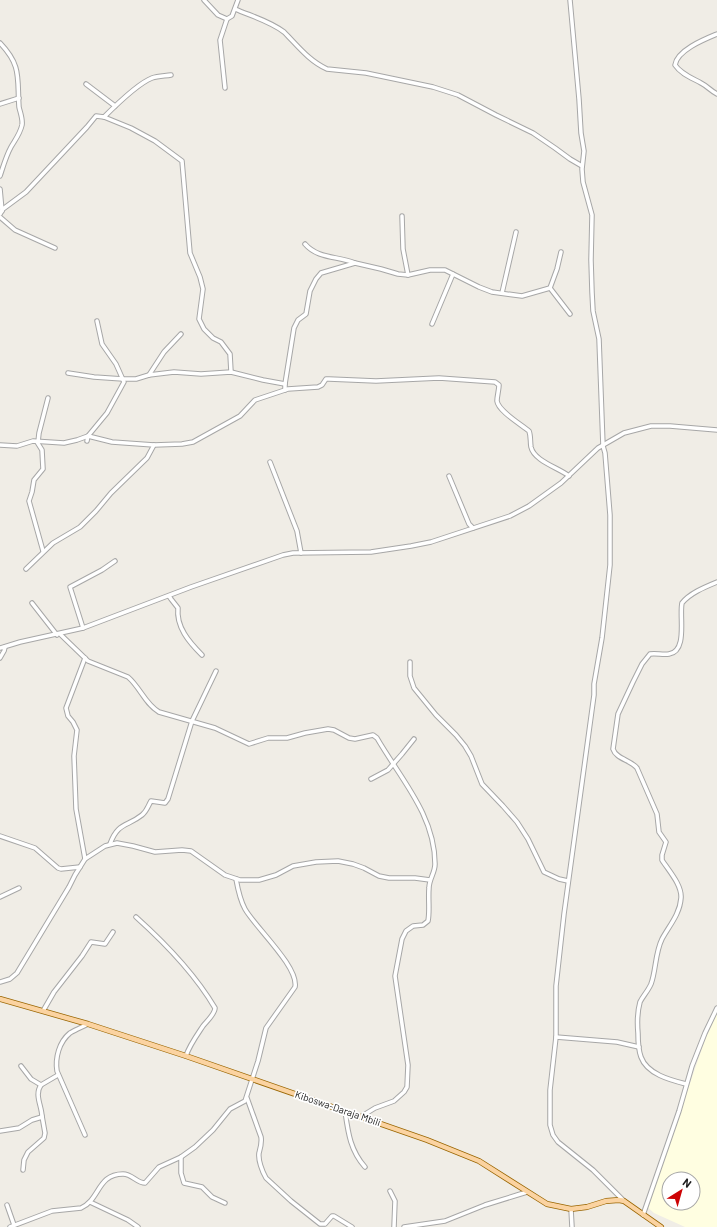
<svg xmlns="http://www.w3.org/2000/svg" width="717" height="1227" font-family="Barlow,sans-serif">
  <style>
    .education { fill: #fffee1; fill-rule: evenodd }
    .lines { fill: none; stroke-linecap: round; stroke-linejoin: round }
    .minor-casing { stroke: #a7a7a7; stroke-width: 5.5 }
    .major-casing { stroke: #9a6602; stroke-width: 6 }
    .minor { stroke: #fff; stroke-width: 3.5 }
    .major { stroke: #fbd3a1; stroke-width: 4.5 }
    .labels { text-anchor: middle; stroke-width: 3.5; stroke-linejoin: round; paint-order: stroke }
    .street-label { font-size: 10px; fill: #202020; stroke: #fff }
  </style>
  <rect width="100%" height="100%" fill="#f0ede6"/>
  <path class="education" d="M717 1013V1227H685L654 1213 647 1207 706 1037ZM669 1179H693V1203H669Z"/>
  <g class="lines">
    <defs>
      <g id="minor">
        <path d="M204 0 218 15 227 19 232 16 238 0"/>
        <path d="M570 0 579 99 581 133 584 151 582 169 583 182 592 215 591 260 592 292 593 311 599 339 603 446 605 453 610 515V565L602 638 594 684V695L564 914 556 986V1037L550 1090V1125L553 1135 558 1142 593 1170 624 1201"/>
        <path d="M235 9C251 16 270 21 284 32 297 45 309 61 327 69L366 73 433 87 458 95 496 115 533 133 555 148 570 159 582 166"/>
        <path d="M717 34C705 39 677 50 675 65 681 74 692 78 701 83 707 86 711 91 717 94"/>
        <path d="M0 43C22 66 17 78 19 107 20 112 23 119 22 125 20 134 15 140 11 147 6 156 3 167 0 176"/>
        <path d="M171 75C165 76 158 76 152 78 139 83 114 107 104 117L131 128 155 141 182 161 190 253 200 277 203 289 199 319 204 329 213 338 221 342 230 354 231 372"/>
        <path d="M86 84 115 106"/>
        <path d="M225 88 220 40 227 19"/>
        <path d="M0 104 19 98"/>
        <path d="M0 189 2 211"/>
        <path d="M0 214 3 209 26 192 87 127 96 116 104 117"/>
        <path d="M402 216 403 249 408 275"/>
        <path d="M0 217 15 230 55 248"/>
        <path d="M305 244C318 259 338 256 355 263"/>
        <path d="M550 288 570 314"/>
        <path d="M502 293 516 232"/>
        <path d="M432 324 453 274"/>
        <path d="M68 373 94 377 123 379H136L149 375 174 372 201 374 231 372 263 380 285 384"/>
        <path d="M149 375 164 352 181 334"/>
        <path d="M285 390V384L294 328 298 320 306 314 310 291 316 279 321 273 355 263 381 269 398 274 408 275 430 270H445L479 287 492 292 522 296 550 288 557 269 561 252"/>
        <path d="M87 441 88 436 107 413 124 382 116 364 102 344 97 321"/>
        <path d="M37 442 42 450 43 469 34 480 32 492 29 501 43 551"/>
        <path d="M38 442 39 433 48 398"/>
        <path d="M0 445 17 446 33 441 64 443 77 440 88 436 112 442 154 445 182 444 193 442 240 416 255 400 288 389 318 387 322 385 326 379H329L376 381 439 378 495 382 499 385C499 390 497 396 497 401 498 411 522 425 529 431 531 436 530 441 531 447 534 461 559 468 569 476"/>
        <path d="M270 462 297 531 301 553"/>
        <path d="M449 476 469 524 473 528"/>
        <path d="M26 569 53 543 80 527 96 511 111 493 147 458 154 445"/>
        <path d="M169 596 171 599 178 608C176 627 189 642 202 655"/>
        <path d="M32 603 57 635"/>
        <path d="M83 628 70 587 102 570 115 561"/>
        <path d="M60 634 88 661 128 677C140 687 145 704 159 712L215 728 249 744 268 738H287L305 733 328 729 334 730 349 738 355 739 373 735 377 738C400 778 435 815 435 864 435 873 429 879 429 888 428 899 430 911 428 921L423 925 413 926 406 931 402 939 395 976 408 1065 407 1087 404 1092 394 1101 375 1108 362 1116"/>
        <path d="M0 648 20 642 83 628 191 587 283 555 293 553 371 552 411 546 431 542 510 516 529 506 561 483 598 448 624 433 651 426H670L717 430"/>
        <path d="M0 658 4 651 5 647"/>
        <path d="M85 658 66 708 68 716 73 722 77 730 74 756 76 809 85 859"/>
        <path d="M410 662V676L414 688 436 715 456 735 465 746 471 756 482 784 503 806 517 822 528 839 544 872 559 879 568 881"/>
        <path d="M371 779 388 770 402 754 414 739"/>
        <path d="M0 836 35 848 58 868 61 869 80 867"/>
        <path d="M110 844C118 822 127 827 142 815 147 811 148 806 151 801L165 803 168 799 192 721 216 671"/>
        <path d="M0 897 19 888"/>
        <path d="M136 917C165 943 195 974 215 1008 215 1014 207 1021 203 1026 197 1035 189 1046 186 1056"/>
        <path d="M0 982 10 979 17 973 69 887 75 875 85 859 105 846 117 843 133 846 155 852 182 850 191 851 225 875 240 880H259L276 875 293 866 316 862 338 861 353 864 364 868 379 876 389 878H415L430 880"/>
        <path d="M43 1011 54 992 82 956 91 942 105 944 113 932"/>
        <path d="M556 1037 617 1042 639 1047"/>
        <path d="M21 1066 31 1079 41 1085"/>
        <path d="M686 1084C670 1080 647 1074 641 1057 638 1049 638 1041 638 1033 637 1022 637 1013 640 1002 643 996 648 991 651 984 656 971 655 953 662 939 669 926 680 914 681 898 682 885 669 871 662 860V855L666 842 659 832 657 814 637 768C631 760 616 759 613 749L618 714 633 682 642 664 650 654C656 653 663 655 669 654 688 651 679 616 682 603 690 593 705 587 717 582"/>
        <path d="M247 1098 261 1137C262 1143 261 1146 259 1153 258 1160 262 1171 266 1178L291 1201 320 1224H325L332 1216H334L352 1227"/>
        <path d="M345 1111C348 1132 350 1150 365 1167"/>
        <path d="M0 1131 19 1128 32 1120 42 1117C42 1106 34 1095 41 1085L58 1075"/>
        <path d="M85 1135 57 1071C55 1058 59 1042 70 1033 75 1030 82 1027 88 1024"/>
        <path d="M181 1157V1173L184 1183 202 1187 212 1197 225 1203"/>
        <path d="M23 1170 24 1160 28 1152 44 1138 45 1133 42 1116"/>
        <path d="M390 1191 395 1201 394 1227"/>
        <path d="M90 1202 128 1220 138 1227"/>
        <path d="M7 1205 14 1225"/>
        <path d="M571 1209 572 1227"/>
        <path d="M643 1215 679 1111 692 1066 705 1033 717 1008"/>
        <path d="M10 1227 52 1211 81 1208C100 1200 97 1174 123 1174 132 1174 137 1183 145 1183L159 1167 181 1157 195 1147 213 1130 230 1109 245 1101 258 1061 266 1028 295 987C299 967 255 927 245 909 240 900 238 890 236 879"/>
        <path d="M404 1227 445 1221 485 1205 527 1192"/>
      </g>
      <path id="major" d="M0 999 88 1024 186 1056 427 1140 479 1161 547 1204 571 1209 587 1207 606 1201 619 1200 624 1201 661 1227"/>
    </defs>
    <use href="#minor" class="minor-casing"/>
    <use href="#major" class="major-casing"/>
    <use href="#minor" class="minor"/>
    <use href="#major" class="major"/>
  </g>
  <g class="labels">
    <g class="street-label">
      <text transform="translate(338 1108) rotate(19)" y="4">Kiboswa-Daraja Mbili</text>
    </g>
  </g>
  <g transform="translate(681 1191) rotate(37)"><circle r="19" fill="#ffffff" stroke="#a6a6a6"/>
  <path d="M0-3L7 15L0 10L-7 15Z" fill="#cd0304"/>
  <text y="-6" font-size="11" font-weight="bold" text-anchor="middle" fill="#202020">N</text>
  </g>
</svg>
